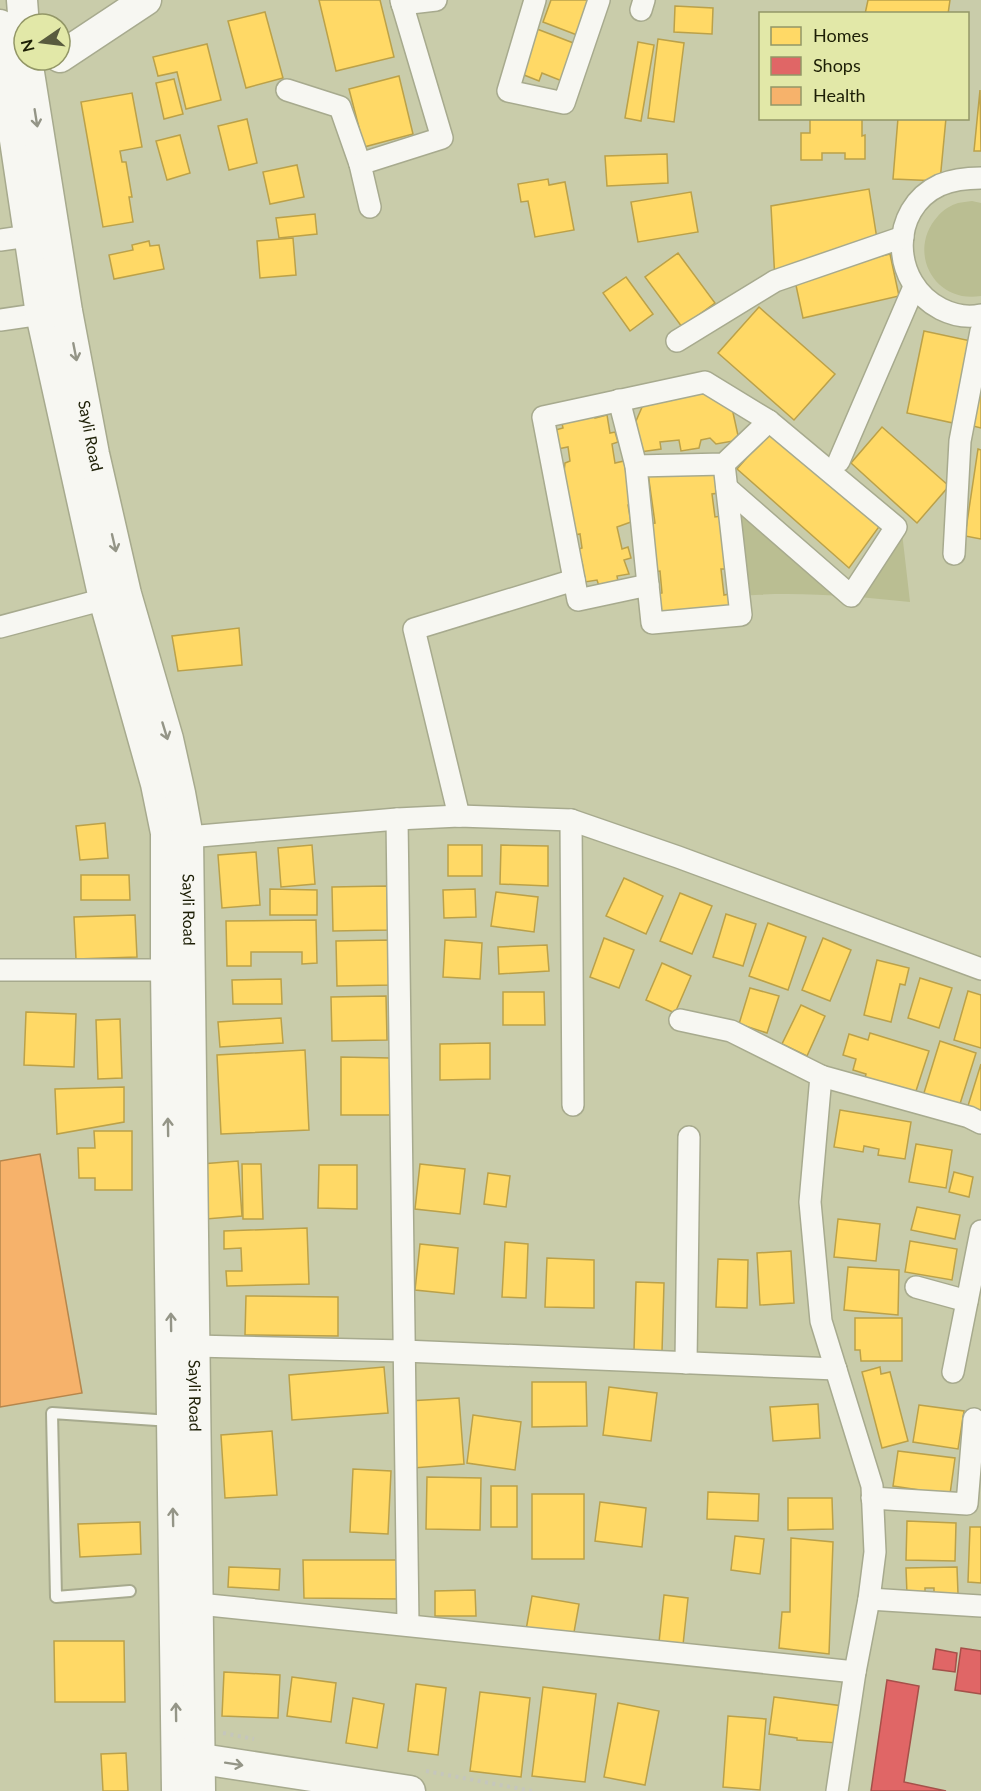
<svg xmlns="http://www.w3.org/2000/svg" width="981" height="1791" font-family="Lato,sans-serif">
  <style>
    .green { fill: #babe92 }
    .homes { fill: #ffd966; stroke: #bba149; stroke-width: 1.5 }
    .shops { fill: #e06666; stroke: #a55049; stroke-width: 1.5 }
    .health { fill: #f6b26b; stroke: #b5864c; stroke-width: 1.5 }
    .lines { fill: none; stroke-linecap: round; stroke-linejoin: round }
    .lane-casing { stroke: #a7aa8e; stroke-width: 14 }
    .street-casing { stroke: #a7aa8e; stroke-width: 24 }
    .secondary-casing { stroke: #a7aa8e; stroke-width: 33 }
    .path { stroke: #c5c6bc; stroke-width: 4; stroke-dasharray: 3 4.5; stroke-linecap: butt }
    .lane { stroke: #f7f7f2; stroke-width: 10 }
    .street { stroke: #f7f7f2; stroke-width: 21 }
    .secondary { stroke: #f7f7f2; stroke-width: 30 }
    .oneway { stroke: #949587 }
    .labels { text-anchor: middle; stroke-width: 6; stroke-linejoin: round; paint-order: stroke }
    .street-label { font-size: 16px; fill: #1c1e05; stroke: #e2e8a8 }
  </style>
  <rect width="100%" height="100%" fill="#c9ccaa"/>
  <g class="green">
    <path d="M972 201 981 203V296C934 304 906 251 938 216 943 210 951 205 958 203 962 202 967 202 972 201Z"/>
    <path d="M727 488 851 595 901 524 910 602C853 596 795 591 738 596Z"/>
  </g>
  <g class="homes">
    <path d="M319 0H380L394 57 336 71Z"/>
    <path d="M551 0H590L577 35 543 22Z"/>
    <path d="M868 0H950L948 14H865Z"/>
    <path d="M675 6 713 8 712 34 674 32Z"/>
    <path d="M265 12 283 78 246 88 228 21Z"/>
    <path d="M537 29 576 44 562 81 542 73 539 81 519 73Z"/>
    <path d="M658 39 684 43 674 122 648 118Z"/>
    <path d="M638 42 654 45 641 121 625 118Z"/>
    <path d="M207 44 221 100 186 109 177 72 158 76 153 57Z"/>
    <path d="M399 76 413 134 364 147 349 89Z"/>
    <path d="M174 79 183 114 164 119 156 83Z"/>
    <path d="M980 90 981 151H974Z"/>
    <path d="M132 93 142 147 120 151 122 162H126L132 197H129L133 222 103 227 81 102Z"/>
    <path d="M801 118H862V136L865 135V159H845V153H822V160H801V133H810V119Z"/>
    <path d="M898 118H946L940 181 893 179Z"/>
    <path d="M247 119 257 163 229 170 218 126Z"/>
    <path d="M180 135 190 173 167 180 156 141Z"/>
    <path d="M667 154 668 183 607 186 605 156Z"/>
    <path d="M297 165 304 197 270 204 263 172Z"/>
    <path d="M548 179 549 185 565 182 574 230 535 237 528 201 521 202 518 184Z"/>
    <path d="M869 189 877 239 775 281 771 206Z"/>
    <path d="M691 192 698 232 638 242 631 202Z"/>
    <path d="M315 214 317 234 279 238 276 218Z"/>
    <path d="M293 238 296 275 260 278 257 241Z"/>
    <path d="M149 241 150 246 159 245 164 269 114 279 109 255 133 250 132 245Z"/>
    <path d="M678 253 715 303 682 327 645 277Z"/>
    <path d="M890 254 899 296 803 318 794 276Z"/>
    <path d="M626 277 653 314 630 331 603 293Z"/>
    <path d="M759 307 835 374 794 420 718 353Z"/>
    <path d="M924 331 971 341 953 423 907 413Z"/>
    <path d="M981 385V428L973 426Z"/>
    <path d="M704 388 732 408 739 440 716 444 710 438 701 440 699 448 681 451 679 440 660 442 661 449 640 452 636 421 646 398Z"/>
    <path d="M594 412 595 418 607 415 610 433 615 432 618 442 612 444 615 463 624 461 634 503 628 505 631 522 617 527 622 549 628 547 631 558 624 560 629 574 617 576 618 581 599 586 597 580 585 582 582 562 575 564 572 551 582 548 580 534 575 535 563 481 565 463 570 461 568 447 553 450 548 432 563 428 561 419Z"/>
    <path d="M882 427 949 486 917 523 851 463Z"/>
    <path d="M770 431 881 524 849 568 737 469Z"/>
    <path d="M978 449 981 450V539L965 536Z"/>
    <path d="M716 467 719 493 712 494 715 517 721 516 727 569H721L724 595 729 594 731 612 660 620 657 594 662 593 660 571 653 572 648 524 655 523 648 473Z"/>
    <path d="M239 628 242 665 178 671 172 636Z"/>
    <path d="M105 823 108 858 80 860 76 826Z"/>
    <path d="M312 845 315 884 281 887 278 848Z"/>
    <rect x="448" y="845" width="34" height="31"/>
    <path d="M501 845 548 846V886L500 884Z"/>
    <path d="M256 852 260 905 222 908 218 855Z"/>
    <path d="M81 875H129L130 900H81Z"/>
    <path d="M624 878 663 896 646 934 606 916Z"/>
    <path d="M387 886 388 930 333 931 332 887Z"/>
    <path d="M270 889 317 890V915H270Z"/>
    <path d="M475 889 476 917 444 918 443 890Z"/>
    <path d="M496 892 538 897 534 932 491 926Z"/>
    <path d="M680 893 712 906 692 954 660 941Z"/>
    <path d="M726 914 756 924 743 966 713 957Z"/>
    <path d="M135 915 137 957 76 959 74 917Z"/>
    <path d="M316 920 317 963 302 964V952H251V966H227L226 921Z"/>
    <path d="M768 923 806 937 788 990 749 976Z"/>
    <path d="M604 938 634 950 619 988 590 977Z"/>
    <path d="M823 938 851 950 830 1001 802 990Z"/>
    <path d="M391 940 392 985 337 986 336 941Z"/>
    <path d="M445 940 482 943 480 979 443 977Z"/>
    <path d="M547 945 549 971 499 974 498 947Z"/>
    <path d="M877 960 909 968 905 985 900 984 891 1022 864 1015Z"/>
    <path d="M662 963 691 976 675 1013 646 1000Z"/>
    <path d="M920 978 952 988 939 1028 908 1018Z"/>
    <path d="M281 979 282 1004H233L232 980Z"/>
    <path d="M750 988 779 996 767 1033 739 1024Z"/>
    <path d="M968 991 981 995V1048L954 1040Z"/>
    <path d="M503 992H544L545 1025H503Z"/>
    <path d="M386 996 387 1040 332 1041 331 997Z"/>
    <path d="M801 1005 825 1016 807 1056 782 1044Z"/>
    <path d="M26 1012 76 1014 74 1067 24 1065Z"/>
    <path d="M281 1018 283 1043 220 1047 218 1022Z"/>
    <path d="M120 1019 122 1078 98 1079 96 1020Z"/>
    <path d="M870 1033 929 1051 915 1094 865 1078 866 1074 853 1070 856 1059 843 1055 849 1034 868 1040Z"/>
    <path d="M940 1041 976 1053 959 1107 923 1096Z"/>
    <path d="M490 1043V1079L440 1080V1044Z"/>
    <path d="M305 1050 309 1130 221 1134 217 1055Z"/>
    <path d="M341 1057 390 1058V1115H341Z"/>
    <path d="M981 1064V1114L967 1109Z"/>
    <path d="M124 1087V1122L57 1134 55 1089Z"/>
    <path d="M840 1110 911 1122 905 1159 878 1155 879 1149 864 1146 863 1152 834 1147Z"/>
    <path d="M94 1131H132V1190H95V1178H79L78 1148H95Z"/>
    <path d="M916 1144 952 1150 946 1188 909 1182Z"/>
    <path d="M238 1161 242 1216 206 1219 201 1164Z"/>
    <path d="M242 1164H261L263 1219H243Z"/>
    <path d="M420 1164 465 1169 460 1214 415 1209Z"/>
    <path d="M319 1165H357V1209L318 1208Z"/>
    <path d="M954 1172 973 1177 969 1197 949 1192Z"/>
    <path d="M488 1173 510 1176 506 1207 484 1204Z"/>
    <path d="M917 1207 960 1215 955 1239 911 1230Z"/>
    <path d="M838 1219 880 1224 876 1261 834 1257Z"/>
    <path d="M307 1228 309 1284 227 1286 226 1271H242L241 1248 224 1249V1231Z"/>
    <path d="M910 1241 957 1249 952 1280 905 1272Z"/>
    <path d="M505 1242 528 1244 526 1298 502 1297Z"/>
    <path d="M420 1244 458 1248 454 1294 415 1290Z"/>
    <path d="M791 1251 794 1303 760 1305 757 1253Z"/>
    <path d="M547 1258 594 1260V1308L545 1307Z"/>
    <path d="M718 1259 748 1260 747 1308 716 1307Z"/>
    <path d="M848 1267 899 1270 898 1315 844 1310Z"/>
    <path d="M636 1282 664 1283 662 1352 634 1351Z"/>
    <path d="M246 1296 338 1297V1336L245 1335Z"/>
    <path d="M855 1318H902V1361H861L860 1350H855Z"/>
    <path d="M384 1367 388 1413 292 1420 289 1375Z"/>
    <path d="M880 1367 881 1374 890 1372 908 1441 882 1448 862 1372Z"/>
    <path d="M532 1382H586L587 1426 532 1427Z"/>
    <path d="M609 1387 657 1393 651 1441 603 1435Z"/>
    <path d="M459 1398 464 1464 413 1468 408 1401Z"/>
    <path d="M818 1404 820 1438 773 1441 770 1407Z"/>
    <path d="M919 1405 964 1411 958 1449 913 1442Z"/>
    <path d="M473 1415 521 1422 515 1470 467 1463Z"/>
    <path d="M272 1431 277 1495 225 1498 221 1435Z"/>
    <path d="M898 1451 955 1458 950 1494 919 1493V1490L893 1486Z"/>
    <path d="M353 1469 391 1471 388 1534 350 1532Z"/>
    <path d="M427 1477 481 1478 480 1530 426 1529Z"/>
    <rect x="491" y="1486" width="26" height="41"/>
    <path d="M708 1492 759 1494 758 1521 707 1519Z"/>
    <rect x="532" y="1494" width="52" height="65"/>
    <path d="M788 1498H832L833 1529 788 1530Z"/>
    <path d="M600 1502 646 1508 642 1547 595 1541Z"/>
    <path d="M907 1521 956 1523 955 1561 906 1560Z"/>
    <path d="M140 1522 141 1554 80 1557 78 1524Z"/>
    <path d="M970 1527H981V1583L968 1582Z"/>
    <path d="M735 1536 764 1539 760 1574 731 1570Z"/>
    <path d="M791 1538 833 1542 829 1654 779 1648 782 1612H790Z"/>
    <path d="M303 1560H403L404 1599 304 1598Z"/>
    <path d="M229 1567 280 1569 279 1590 228 1587Z"/>
    <path d="M957 1567 958 1594H934V1588H925V1595H907L906 1568Z"/>
    <path d="M475 1590 476 1616H435V1591Z"/>
    <path d="M664 1595 688 1598 683 1645 659 1642Z"/>
    <path d="M532 1596 579 1604 573 1638 526 1630Z"/>
    <path d="M54 1641H124L125 1702H55Z"/>
    <path d="M224 1672 280 1675 278 1718 222 1716Z"/>
    <path d="M292 1677 336 1683 331 1722 287 1716Z"/>
    <path d="M416 1684 446 1688 438 1755 408 1751Z"/>
    <path d="M543 1687 596 1694 585 1782 532 1776Z"/>
    <path d="M480 1692 530 1698 521 1777 470 1771Z"/>
    <path d="M774 1697 843 1706 838 1743 797 1740V1738L769 1734Z"/>
    <path d="M353 1698 384 1704 377 1748 346 1743Z"/>
    <path d="M618 1703 659 1711 645 1785 604 1777Z"/>
    <path d="M728 1716 766 1719 760 1790 723 1787Z"/>
    <path d="M126 1753 128 1791H103L101 1754Z"/>
  </g>
  <g class="shops">
    <path d="M961 1648 981 1651V1694L955 1690Z"/>
    <path d="M936 1649 957 1653 955 1672 933 1669Z"/>
    <path d="M887 1680 919 1686 904 1782 946 1791H871Z"/>
  </g>
  <path class="health" d="M40 1154 82 1393 0 1407V1161Z"/>
  <g class="lines">
    <defs>
      <path id="lane" d="M130 1591 56 1597 52 1413 171 1421"/>
      <g id="street">
        <path d="M535 0 508 91 564 103 599 0"/>
        <path d="M402 4 436 0"/>
        <path d="M641 10 644 0"/>
        <path d="M287 90 340 107 360 164"/>
        <path d="M981 178C966 178 954 179 940 185 888 209 891 284 941 309 953 315 967 318 981 315"/>
        <path d="M370 207 360 164 442 138 401 0"/>
        <path d="M0 240 42 234"/>
        <path d="M0 320 55 312"/>
        <path d="M677 341 775 281 903 237"/>
        <path d="M619 400 636 466 648 585"/>
        <path d="M839 461 914 287"/>
        <path d="M636 466 724 464 769 421 705 382 543 417 578 600 648 585 652 623 741 615 724 464"/>
        <path d="M727 488 851 596 896 527 769 421"/>
        <path d="M954 554 960 441 981 331"/>
        <path d="M0 627 116 596"/>
        <path d="M459 816 414 629 574 580"/>
        <path d="M397 819 408 1625"/>
        <path d="M571 820 573 1105"/>
        <path d="M188 837 397 819 459 816 571 820 678 857 981 969"/>
        <path d="M0 970H179"/>
        <path d="M680 1020 731 1031 821 1076 810 1202 821 1321 872 1486 875 1552 869 1599 855 1672 837 1791"/>
        <path d="M821 1076 969 1117 981 1123"/>
        <path d="M916 1287 967 1301"/>
        <path d="M195 1346 404 1351 836 1369"/>
        <path d="M686 1363 689 1137"/>
        <path d="M953 1372 981 1231"/>
        <path d="M872 1498 967 1504 974 1419"/>
        <path d="M869 1599 981 1606"/>
        <path d="M199 1604 855 1672"/>
      </g>
      <g id="secondary">
        <path d="M22 0 24 27"/>
        <path d="M0 25 3 60 41 314 104 599 156 784 166 833V970L177 1791"/>
        <path d="M60 57 146 0"/>
        <path id="s1" d="M27 60 67 311 94 454 126 594 168 739 180 793 188 837 200 1791"/>
        <path d="M182 1756 410 1791"/>
      </g>
    </defs>
    <use href="#lane" class="lane-casing"/>
    <use href="#street" class="street-casing"/>
    <use href="#secondary" class="secondary-casing"/>
    <g class="path">
      <path d="M223 1733 254 1739"/>
      <path d="M426 1771 532 1791"/>
    </g>
    <use href="#lane" class="lane"/>
    <use href="#street" class="street"/>
    <use href="#secondary" class="secondary"/>
  </g>
  <defs><path id="oneway-shaft" d="M-6 0H5M1.5-3L5.5 0L1.5 3" fill="none" stroke-width="1.6" stroke-linecap="round" stroke-linejoin="round" transform="scale(1.5)"/></defs>
  <g class="oneway">
    <use href="#oneway-shaft" transform="translate(36 118) rotate(81)"/>
    <use href="#oneway-shaft" transform="translate(75 352) rotate(79)"/>
    <use href="#oneway-shaft" transform="translate(114 543) rotate(77)"/>
    <use href="#oneway-shaft" transform="translate(165 731) rotate(73)"/>
    <use href="#oneway-shaft" transform="translate(168 1127) rotate(-91)"/>
    <use href="#oneway-shaft" transform="translate(171 1322) rotate(-91)"/>
    <use href="#oneway-shaft" transform="translate(173 1517) rotate(-91)"/>
    <use href="#oneway-shaft" transform="translate(176 1712) rotate(-91)"/>
    <use href="#oneway-shaft" transform="translate(234 1764) rotate(9)"/>
  </g>
  <g class="labels">
    <g class="street-label">
      <text dy="6" stroke="none"><textPath href="#s1" startOffset="381">Sayli Road</textPath></text>
      <text dy="6" stroke="none"><textPath href="#s1" startOffset="867">Sayli Road</textPath></text>
      <text dy="6" stroke="none"><textPath href="#s1" startOffset="1353">Sayli Road</textPath></text>
    </g>
  </g>
  <rect x="759" y="12" width="210" height="108" fill="#e2e8a8" stroke="#939767" stroke-width="1.5"/>
  <rect x="771" y="27" width="30" height="18" fill="#ffd966" stroke="#939767" stroke-width="1.5"/>
  <text x="813" y="42" font-size="18" fill="#1c1e05">Homes</text>
  <rect x="771" y="57" width="30" height="18" fill="#e06666" stroke="#939767" stroke-width="1.5"/>
  <text x="813" y="72" font-size="18" fill="#1c1e05">Shops</text>
  <rect x="771" y="87" width="30" height="18" fill="#f6b26b" stroke="#939767" stroke-width="1.5"/>
  <text x="813" y="102" font-size="18" fill="#1c1e05">Health</text>
  <g transform="translate(42 42) rotate(256)"><circle r="28" fill="#e2e8a8" stroke="#939767" stroke-width="1.5"/>
  <path d="M0-4.5L10 22L0 15L-10 22Z" fill="#595b3f"/>
  <text y="-9" font-size="16" font-weight="bold" text-anchor="middle" fill="#1c1e05">N</text>
  </g>
</svg>
